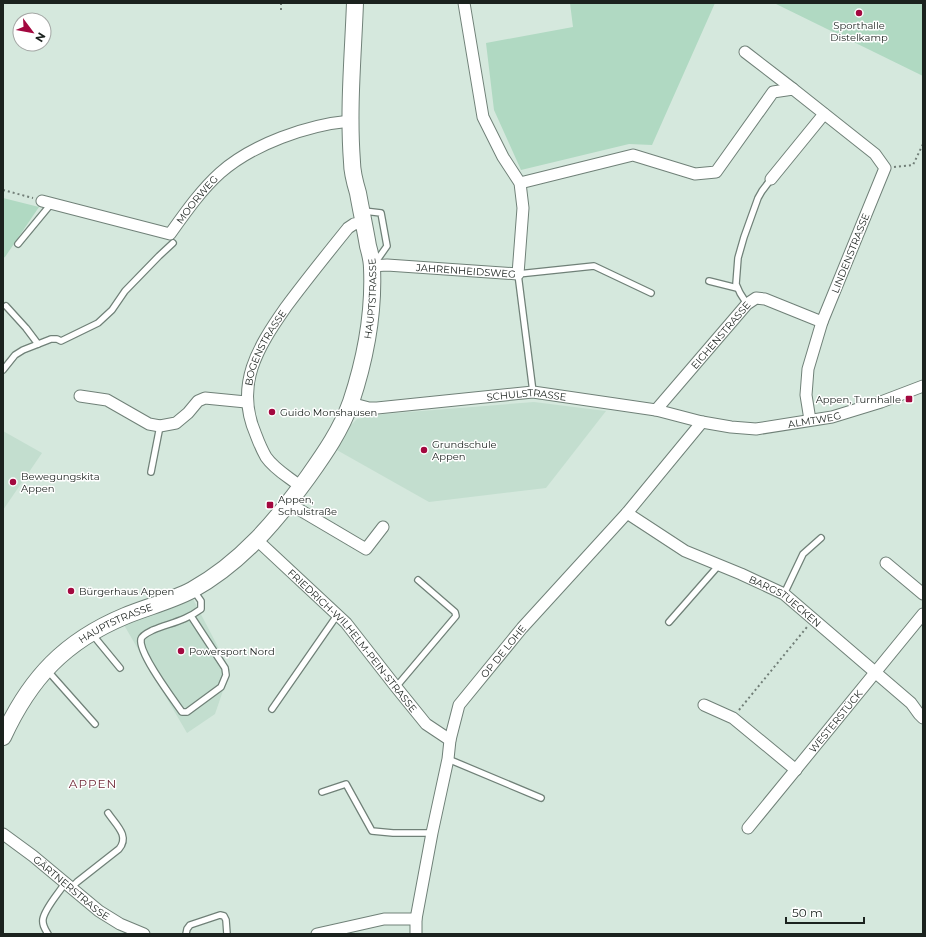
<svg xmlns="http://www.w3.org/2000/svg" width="926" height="937" font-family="Montserrat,sans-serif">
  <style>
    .built { fill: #c3decf }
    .grass { fill: #b0d9c2 }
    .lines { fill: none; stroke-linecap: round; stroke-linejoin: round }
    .lane-casing { stroke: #708178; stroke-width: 8 }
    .street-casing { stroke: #708178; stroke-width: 13 }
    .secondary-casing { stroke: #708178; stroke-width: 18 }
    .path { stroke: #717e77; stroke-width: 2; stroke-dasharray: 2 3; stroke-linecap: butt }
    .lane { stroke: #fff; stroke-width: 5.5 }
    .street { stroke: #fff; stroke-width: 11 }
    .secondary { stroke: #fff; stroke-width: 16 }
    .poi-dot { fill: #a3083f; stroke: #fff; stroke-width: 1.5 }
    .labels { text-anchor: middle; stroke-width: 3; stroke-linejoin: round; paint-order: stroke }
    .poi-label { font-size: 10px; fill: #1b221e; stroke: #fff; text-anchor: start }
    .street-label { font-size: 10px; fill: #1b221e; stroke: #fff }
    .quarter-label { font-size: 12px; letter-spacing: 1px; fill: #6f2937; stroke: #fff }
  </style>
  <rect width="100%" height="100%" fill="#d5e8dd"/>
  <g class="built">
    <path d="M534 402 606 411 546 488 429 502 335 449 349 427 357 419 384 414Z"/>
    <path d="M3 431 42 453 3 510Z"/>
    <path d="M193 599 230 670 215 714 187 733 124 625Z"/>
  </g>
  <g class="grass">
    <path d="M570 3H715L652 145 629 144 521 170 494 110 486 43 573 27Z"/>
    <path d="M774 3H923V76Z"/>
    <path d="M3 198 39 207 5 257 3 258Z"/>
  </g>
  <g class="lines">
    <defs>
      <g id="lane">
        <path d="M364 211 381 213 387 246 375 263"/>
        <path d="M18 244 51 204"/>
        <path d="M709 281 737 288"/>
        <path d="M747 304 740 293 736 284 738 258 744 237 758 198 762 191 771 179"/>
        <path d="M6 306 26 328 38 344"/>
        <path d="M3 370 15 355 23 350 51 339H57L61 341 98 323 112 310 125 291 159 256 173 243"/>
        <path d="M533 392 518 274 594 266 651 293"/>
        <path d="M151 472 160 426"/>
        <path d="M784 594 803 554 821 538"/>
        <path d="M191 616 225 668 226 675 221 687 187 712H182C173 699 138 653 141 639 142 635 149 632 153 630 170 623 185 621 201 609V601L194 591"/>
        <path d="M669 622 719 565"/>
        <path d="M92 634 120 668"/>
        <path d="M47 670 95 724"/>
        <path d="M396 687 456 616 455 612 418 580"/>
        <path d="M272 709 338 614"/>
        <path d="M448 759 541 798"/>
        <path d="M322 792 346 784 372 831 393 833H432"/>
        <path d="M71 888 77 882 119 849C130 836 116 825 108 813"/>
        <path d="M48 934C45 929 42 925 43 919 45 908 59 893 65 883"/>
        <path d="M186 934 187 929 190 925 220 915 224 916 226 920 227 934"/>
      </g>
      <g id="street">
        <path d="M745 52 793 89"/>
        <path d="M771 179 824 114"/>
        <path d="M520 183 633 155 695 174 716 172 773 92 793 89 875 154 885 168 822 322 808 369 806 395 810 420"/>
        <path id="s1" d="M42 201 170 234C185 213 201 190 220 173 253 144 307 125 350 121"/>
        <path id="s2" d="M372 266 387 265 518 274 523 208 520 183 503 157 483 117 464 3"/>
        <path d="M80 396 107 400 149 424 160 426 176 423 188 413 198 401 205 398 246 402"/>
        <path id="s3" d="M350 403 369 408H377L533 392 656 410 702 422 731 427 756 429 832 417 881 402 923 386"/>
        <path id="s4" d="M656 410 747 304 756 298 765 299 822 322"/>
        <path id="s5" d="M301 487C289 477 275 470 266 457 262 450 259 443 256 435 234 385 258 347 286 307 306 280 327 254 348 228L354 224 364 222"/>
        <path d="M288 503 366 549 383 527"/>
        <path id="s6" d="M627 513 685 551 741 574 784 594 911 703 919 714 923 718"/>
        <path id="s7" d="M257 540 346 623 396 687 426 724 450 740"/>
        <path d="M886 563 923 594"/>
        <path d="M704 705 733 718 796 770"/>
        <path id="s8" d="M748 828 923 614"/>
        <path id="s9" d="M3 834 33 856 99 911 120 924 144 934"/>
        <path d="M317 934 384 919H416"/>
        <path id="s10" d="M416 934V919L432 833 448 759 450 740 459 705 522 628 627 513 702 422"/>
      </g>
      <g id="secondary">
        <path id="s11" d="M3 737C30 678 65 641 125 616 147 607 171 601 192 590 241 563 276 521 308 477 325 453 341 430 351 402 365 360 374 313 372 268 372 261 370 253 368 246 365 228 361 210 358 193 355 183 352 172 352 162 348 109 353 56 355 3"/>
      </g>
    </defs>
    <use href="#lane" class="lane-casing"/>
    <use href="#street" class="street-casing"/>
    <use href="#secondary" class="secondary-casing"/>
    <g class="path">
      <path d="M281 3V10"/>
      <path d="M894 167 913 165 923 144"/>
      <path d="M3 190 33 198"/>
      <path d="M739 710 807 627"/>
    </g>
    <use href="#lane" class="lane"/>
    <use href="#street" class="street"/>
    <use href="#secondary" class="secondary"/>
  </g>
  <g class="poi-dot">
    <circle cx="859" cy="13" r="4"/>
    <rect x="905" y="395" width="8" height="8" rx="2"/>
    <circle cx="272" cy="412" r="4"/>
    <circle cx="424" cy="450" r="4"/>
    <circle cx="13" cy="482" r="4"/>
    <rect x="266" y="501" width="8" height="8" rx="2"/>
    <circle cx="71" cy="591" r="4"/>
    <circle cx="181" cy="651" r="4"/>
  </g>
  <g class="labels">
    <g class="poi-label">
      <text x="859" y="29" text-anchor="middle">Sporthalle<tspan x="859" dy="12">Distelkamp</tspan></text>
      <text x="901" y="403" text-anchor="end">Appen, Turnhalle</text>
      <text x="280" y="416">Guido Monshausen</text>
      <text x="432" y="448">Grundschule<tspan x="432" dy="12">Appen</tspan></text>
      <text x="21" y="480">Bewegungskita<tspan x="21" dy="12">Appen</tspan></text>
      <text x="278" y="503">Appen,<tspan x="278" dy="12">Schulstraße</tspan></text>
      <text x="79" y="595">Bürgerhaus Appen</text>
      <text x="189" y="655">Powersport Nord</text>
    </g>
    <g class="street-label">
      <text dy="4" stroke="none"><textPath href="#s1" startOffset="176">MOORWEG</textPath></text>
      <text transform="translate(850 253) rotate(-68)" y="4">LINDENSTRASSE</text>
      <text dy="4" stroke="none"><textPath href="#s2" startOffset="94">JAHRENHEIDSWEG</textPath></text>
      <text dy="4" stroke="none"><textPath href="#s11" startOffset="604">HAUPTSTRASSE</textPath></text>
      <text dy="4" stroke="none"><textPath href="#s4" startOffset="99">EICHENSTRASSE</textPath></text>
      <text dy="4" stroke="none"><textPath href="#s5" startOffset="163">BOGENSTRASSE</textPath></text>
      <text dy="4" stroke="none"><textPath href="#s3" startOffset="178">SCHULSTRASSE</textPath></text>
      <text dy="4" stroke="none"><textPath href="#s3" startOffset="470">ALMTWEG</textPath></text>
      <text dy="4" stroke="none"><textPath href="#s6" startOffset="182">BARGSTUECKEN</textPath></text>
      <text dy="4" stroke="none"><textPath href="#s11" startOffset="165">HAUPTSTRASSE</textPath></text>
      <text dy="4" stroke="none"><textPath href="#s7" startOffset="139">FRIEDRICH-WILHELM-PEIN-STRASSE</textPath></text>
      <text dy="4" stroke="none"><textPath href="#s10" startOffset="303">OP DE LOHE</textPath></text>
      <text dy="4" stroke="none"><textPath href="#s8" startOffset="138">WESTERSTÜCK</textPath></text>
      <text dy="4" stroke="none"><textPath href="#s9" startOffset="87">GÄRTNERSTRASSE</textPath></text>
    </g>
    <g class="quarter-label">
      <text x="93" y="788">APPEN</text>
    </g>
  </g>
  <rect width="926" height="937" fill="none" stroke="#1b221e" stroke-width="8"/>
  <g transform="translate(32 32) rotate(122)"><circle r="19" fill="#ffffff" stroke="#a4a7a5"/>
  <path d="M0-3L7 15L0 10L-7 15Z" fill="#a3083f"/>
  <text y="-6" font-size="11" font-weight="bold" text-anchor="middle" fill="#1b221e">N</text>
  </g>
  <path d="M786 917v6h78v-6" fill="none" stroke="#1b221e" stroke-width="2"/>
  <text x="792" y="917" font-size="12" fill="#1b221e" stroke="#ffffff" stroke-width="3" paint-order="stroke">50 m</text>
</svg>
